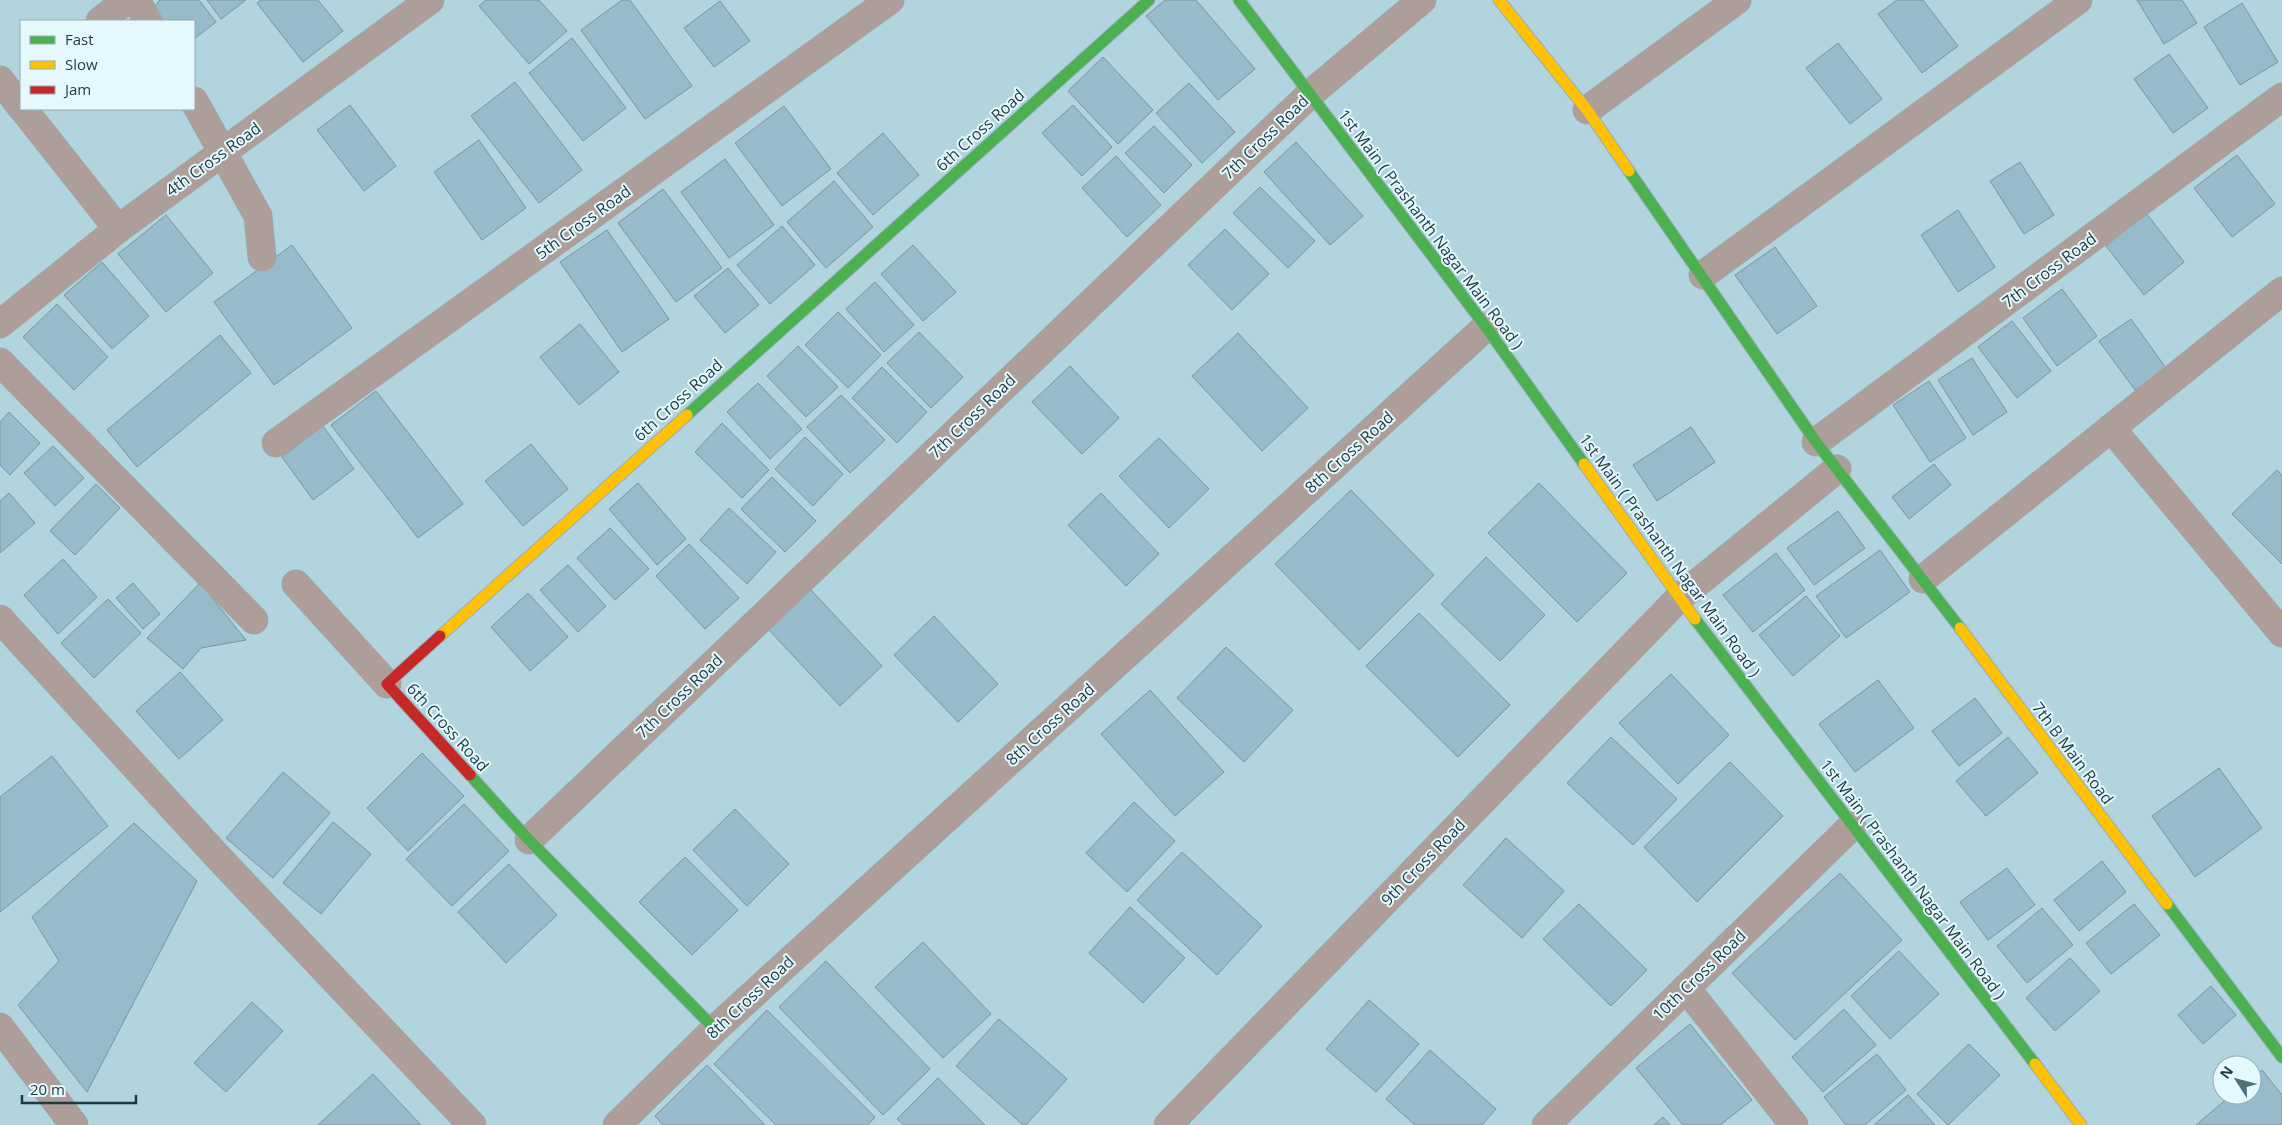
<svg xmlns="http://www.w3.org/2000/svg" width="2282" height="1125" font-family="'Open Sans',sans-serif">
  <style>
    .building { fill: #97bbcb; stroke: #7c959f }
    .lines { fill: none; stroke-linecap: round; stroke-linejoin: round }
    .street-casing { stroke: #94b0b8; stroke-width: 29 }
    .fast-casing { stroke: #94b0b8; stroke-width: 13 }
    .slow-casing { stroke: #94b0b8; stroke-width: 13 }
    .jam-casing { stroke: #94b0b8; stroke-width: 13 }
    .street { stroke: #ae9e99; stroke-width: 28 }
    .fast { stroke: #4caf50; stroke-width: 11 }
    .slow { stroke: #ffc107; stroke-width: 11 }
    .jam { stroke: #c62828; stroke-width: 11 }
    .labels { text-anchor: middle; stroke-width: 4; stroke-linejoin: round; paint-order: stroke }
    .street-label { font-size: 16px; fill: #1e3940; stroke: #e5f8fd }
  </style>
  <rect width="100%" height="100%" fill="#b1d4de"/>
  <g class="building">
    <path d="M160 0H199L216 22 194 39V21H160L152 9Z"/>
    <path d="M207 0H246L221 19Z"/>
    <path d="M261 0H318L343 31 303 62 257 3Z"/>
    <path d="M486 0H539L567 31 529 64 479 6Z"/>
    <path d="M622 0H630L692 86 645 119 581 30Z"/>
    <path d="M1165 0H1196L1255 69 1218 100 1146 16Z"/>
    <path d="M1897 0H1923L1958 46 1922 73 1878 14Z"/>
    <path d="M2137 0H2182L2197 23 2164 44Z"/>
    <path d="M720 1 750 41 714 67 684 28Z"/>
    <path d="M2242 3 2278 62 2240 85 2204 27Z"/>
    <path d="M572 38 626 108 583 141 529 73Z"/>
    <path d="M1838 43 1882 99 1850 124 1806 68Z"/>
    <path d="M2169 54 2208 108 2173 133 2134 79Z"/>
    <path d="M1103 57 1153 110 1118 144 1068 91Z"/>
    <path d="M515 82 582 170 539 203 471 116Z"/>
    <path d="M1189 83 1235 132 1202 163 1156 113Z"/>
    <path d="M350 105 396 166 364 191 317 130Z"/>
    <path d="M1073 105 1112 147 1082 176 1042 133Z"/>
    <path d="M784 106 831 169 782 206 735 143Z"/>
    <path d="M1154 126 1192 165 1164 193 1125 153Z"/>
    <path d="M883 133 919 175 873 215 837 173Z"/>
    <path d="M479 140 526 208 482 240 434 172Z"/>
    <path d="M1296 142 1363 216 1330 245 1264 172Z"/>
    <path d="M2237 155 2275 204 2232 237 2194 188Z"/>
    <path d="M1116 156 1161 205 1127 237 1082 188Z"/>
    <path d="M725 159 774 225 729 258 681 192Z"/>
    <path d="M2020 162 2054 215 2024 234 1990 181Z"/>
    <path d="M834 181 873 227 826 268 787 222Z"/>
    <path d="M1260 187 1315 241 1288 268 1233 213Z"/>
    <path d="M663 189 722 268 676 302 618 223Z"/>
    <path d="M1958 210 1995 267 1958 292 1921 235Z"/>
    <path d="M2146 213 2184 262 2144 295 2106 246Z"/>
    <path d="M166 215 213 273 166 312 118 254Z"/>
    <path d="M782 226 815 265 770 304 737 265Z"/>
    <path d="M1225 229 1269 274 1232 310 1188 265Z"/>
    <path d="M607 230 669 319 622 352 560 262Z"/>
    <path d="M292 245 352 328 274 385 214 302Z"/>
    <path d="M913 245 956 292 923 321 881 274Z"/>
    <path d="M1775 247 1817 306 1777 334 1735 275Z"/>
    <path d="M102 262 149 316 112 349 64 295Z"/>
    <path d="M728 268 759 305 725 333 694 296Z"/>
    <path d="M875 282 914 325 884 352 846 309Z"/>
    <path d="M2062 289 2097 336 2057 366 2023 318Z"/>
    <path d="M57 304 108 357 74 390 23 337Z"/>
    <path d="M838 312 881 355 848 388 805 345Z"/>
    <path d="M2131 319 2166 368 2135 390 2099 341Z"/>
    <path d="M2012 321 2051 371 2017 398 1978 347Z"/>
    <path d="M580 324 619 372 579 405 540 357Z"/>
    <path d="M919 332 963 377 931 408 887 363Z"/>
    <path d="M1238 333 1308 408 1262 451 1192 376Z"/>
    <path d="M220 335 251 373 137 467 107 430Z"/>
    <path d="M798 346 838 387 806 417 767 376Z"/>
    <path d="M1972 358 2007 412 1973 435 1938 380Z"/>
    <path d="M1070 366 1119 418 1082 454 1032 402Z"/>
    <path d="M882 367 927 412 897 443 852 398Z"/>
    <path d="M1929 381 1966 438 1930 462 1893 405Z"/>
    <path d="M758 383 802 429 770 459 727 412Z"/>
    <path d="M376 391 463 504 418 538 331 425Z"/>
    <path d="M841 395 885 440 850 473 807 427Z"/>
    <path d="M9 412 40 443 10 475 0 465V422Z"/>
    <path d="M722 423 769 470 742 498 695 452Z"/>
    <path d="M323 426 354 469 313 500 282 457Z"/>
    <path d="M1691 427 1715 462 1657 501 1633 465Z"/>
    <path d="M805 437 843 474 813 506 775 469Z"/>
    <path d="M1159 438 1209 489 1169 528 1119 476Z"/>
    <path d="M531 444 568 489 523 526 485 481Z"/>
    <path d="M53 446 84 478 55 506 24 473Z"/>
    <path d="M1934 464 1951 485 1909 519 1892 497Z"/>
    <path d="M2277 470 2282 475V564L2232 514Z"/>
    <path d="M772 477 816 521 785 552 741 509Z"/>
    <path d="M638 483 686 539 657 565 609 509Z"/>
    <path d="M1539 483 1627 573 1577 622 1488 533Z"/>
    <path d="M96 484 120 508 75 555 50 531Z"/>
    <path d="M1351 490 1434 575 1359 650 1275 564Z"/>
    <path d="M9 493 35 523 0 553V501Z"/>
    <path d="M1101 493 1159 554 1126 586 1068 525Z"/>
    <path d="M729 508 776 552 747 584 700 540Z"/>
    <path d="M1838 511 1865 548 1814 585 1787 548Z"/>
    <path d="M610 528 649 569 615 600 577 558Z"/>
    <path d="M689 544 739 598 705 629 656 576Z"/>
    <path d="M1880 550 1910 592 1846 638 1816 596Z"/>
    <path d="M1776 553 1805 590 1753 632 1723 595Z"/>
    <path d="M1486 557 1545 615 1500 661 1441 604Z"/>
    <path d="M63 559 97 597 58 634 24 595Z"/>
    <path d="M568 565 606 606 578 632 540 590Z"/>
    <path d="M133 583 160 614 143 629 116 598Z"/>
    <path d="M200 583 246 640 201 648 183 669 147 638Z"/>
    <path d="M811 590 882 666 840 706 769 630Z"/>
    <path d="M528 593 568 637 530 671 491 627Z"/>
    <path d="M1806 596 1840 636 1793 676 1759 635Z"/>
    <path d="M108 599 141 633 94 678 61 643Z"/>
    <path d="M1419 613 1510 705 1458 757 1366 666Z"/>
    <path d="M934 616 998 684 958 722 894 655Z"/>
    <path d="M1226 647 1293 710 1244 762 1177 698Z"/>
    <path d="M180 672 223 720 179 759 136 711Z"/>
    <path d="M1671 674 1729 735 1678 784 1619 723Z"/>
    <path d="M1878 680 1914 728 1855 772 1819 724Z"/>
    <path d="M1150 690 1224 772 1175 816 1101 734Z"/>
    <path d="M1975 698 2002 733 1959 766 1932 731Z"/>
    <path d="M1611 737 1677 799 1633 845 1567 783Z"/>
    <path d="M2008 737 2038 773 1986 816 1956 781Z"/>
    <path d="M422 753 464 796 408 851 367 808Z"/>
    <path d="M52 756 108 826 0 912V797Z"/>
    <path d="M1730 762 1783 816 1697 902 1644 847Z"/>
    <path d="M2219 768 2262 828 2195 877 2152 816Z"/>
    <path d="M283 772 330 813 273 878 226 838Z"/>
    <path d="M1134 802 1175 841 1127 892 1086 853Z"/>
    <path d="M464 804 509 851 452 906 406 859Z"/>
    <path d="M735 809 789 864 747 906 693 850Z"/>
    <path d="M333 822 371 854 321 914 283 883Z"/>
    <path d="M134 823 197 881 87 1092 18 1005 59 961 32 917Z"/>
    <path d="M1506 838 1564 891 1522 938 1463 885Z"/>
    <path d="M1182 852 1262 926 1217 975 1137 900Z"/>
    <path d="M685 857 738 910 692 955 639 902Z"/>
    <path d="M2102 861 2126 892 2079 931 2054 900Z"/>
    <path d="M509 864 557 915 506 963 458 912Z"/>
    <path d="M2007 868 2035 905 1988 940 1960 902Z"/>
    <path d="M1840 873 1902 940 1795 1040 1732 973Z"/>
    <path d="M1579 904 1647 970 1611 1006 1543 939Z"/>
    <path d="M2134 904 2160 935 2111 974 2086 943Z"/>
    <path d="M1130 907 1185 958 1143 1003 1089 953Z"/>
    <path d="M2042 908 2073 945 2027 983 1997 946Z"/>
    <path d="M923 942 991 1014 943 1058 875 987Z"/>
    <path d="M1899 951 1939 994 1890 1039 1851 996Z"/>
    <path d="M2070 958 2100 991 2055 1031 2026 998Z"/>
    <path d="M826 961 930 1069 883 1115 779 1007Z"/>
    <path d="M2211 986 2236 1015 2203 1044 2178 1015Z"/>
    <path d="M1369 1000 1419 1044 1376 1092 1326 1049Z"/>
    <path d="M252 1002 283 1031 226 1092 194 1063Z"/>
    <path d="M1844 1009 1876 1045 1823 1092 1792 1057Z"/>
    <path d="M767 1010 875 1117 868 1125H776L714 1064Z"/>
    <path d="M999 1019 1067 1079 1026 1125H1023L956 1066Z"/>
    <path d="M1690 1024 1752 1100 1720 1125H1683L1636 1068Z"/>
    <path d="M1969 1044 2000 1075 1948 1125 1917 1094Z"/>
    <path d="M1430 1050 1496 1109 1482 1125H1415L1386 1099Z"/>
    <path d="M1877 1054 1906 1090 1865 1125H1846L1824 1097Z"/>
    <path d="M707 1065 765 1125H663L655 1116Z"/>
    <path d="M2262 1070 2282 1095V1125H2196L2231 1095H2252V1078Z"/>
    <path d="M373 1074 421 1125H318Z"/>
    <path d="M938 1078 985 1125H904L897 1119Z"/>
    <path d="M1908 1095 1935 1125H1874Z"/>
    <path d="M1663 1117 1670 1125H1654Z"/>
  </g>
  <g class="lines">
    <defs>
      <g id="street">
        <path d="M136 0 148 21"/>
        <path d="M100 21 127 0"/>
        <path d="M0 80 21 107"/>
        <path d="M194 101 258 216 262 257"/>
        <path d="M23 109 118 229"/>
        <path d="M1587 110 1737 0"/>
        <path d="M1703 275 2078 0"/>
        <path d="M0 324 118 229 430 0"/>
        <path d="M0 362 254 620"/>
        <path d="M2111 428 2282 633"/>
        <path d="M1816 442 2282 97"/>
        <path d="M276 443 890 0"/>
        <path d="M1923 579 2282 291"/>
        <path d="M296 584 387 684"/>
        <path d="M0 619 217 856 472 1125"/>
        <path d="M529 840 1310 94 1422 0"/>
        <path d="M1686 988 1794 1125"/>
        <path d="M0 1027 74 1125"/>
        <path d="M617 1125 715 1029 1486 327"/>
        <path d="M1168 1125 1679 598 1837 469"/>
        <path d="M1546 1125 1852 826"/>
      </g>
      <g id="fast">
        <path d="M1239 0 1486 327 1584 464"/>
        <path d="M1629 171 1816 442 1960 628"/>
        <path d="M687 415 1149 0"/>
        <path d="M1695 619 2035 1064"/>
        <path d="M470 775 529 840 715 1029"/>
        <path d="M2167 904 2282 1057"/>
      </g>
      <g id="slow">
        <path d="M1499 0 1587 110 1629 171"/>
        <path d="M1584 464 1695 619"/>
        <path d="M1960 628 2167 904"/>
        <path d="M440 636 687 415"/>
        <path d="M2035 1064 2081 1125"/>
      </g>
      <path id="jam" d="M440 636 387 684 470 775"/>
    </defs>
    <use href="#street" class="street-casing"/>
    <use href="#fast" class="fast-casing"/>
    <use href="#slow" class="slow-casing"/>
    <use href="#jam" class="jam-casing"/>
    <use href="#street" class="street"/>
    <use href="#fast" class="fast"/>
    <use href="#slow" class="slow"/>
    <use href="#jam" class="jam"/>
  </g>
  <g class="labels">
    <g class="street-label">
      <text transform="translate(980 130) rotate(-42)" y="6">6th Cross Road</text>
      <text transform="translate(1265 137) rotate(-44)" y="6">7th Cross Road</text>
      <text transform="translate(213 159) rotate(-36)" y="6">4th Cross Road</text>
      <text transform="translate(583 222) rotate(-36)" y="6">5th Cross Road</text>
      <text transform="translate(1431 229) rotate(53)" y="6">1st Main ( Prashanth Nagar Main Road )</text>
      <text transform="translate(2049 270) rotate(-37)" y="6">7th Cross Road</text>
      <text transform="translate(678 400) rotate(-42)" y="6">6th Cross Road</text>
      <text transform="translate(972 416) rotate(-44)" y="6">7th Cross Road</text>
      <text transform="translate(1349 452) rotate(-42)" y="6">8th Cross Road</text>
      <text transform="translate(1670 555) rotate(54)" y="6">1st Main ( Prashanth Nagar Main Road )</text>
      <text transform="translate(679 696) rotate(-44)" y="6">7th Cross Road</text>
      <text transform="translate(1050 724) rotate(-42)" y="6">8th Cross Road</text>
      <text transform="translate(448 727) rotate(48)" y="6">6th Cross Road</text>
      <text transform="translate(2073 753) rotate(53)" y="6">7th B Main Road</text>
      <text transform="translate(1423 862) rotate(-46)" y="6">9th Cross Road</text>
      <text transform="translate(1913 879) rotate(53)" y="6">1st Main ( Prashanth Nagar Main Road )</text>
      <text transform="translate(1699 975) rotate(-44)" y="6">10th Cross Road</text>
      <text transform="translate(750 997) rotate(-43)" y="6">8th Cross Road</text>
    </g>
  </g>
  <rect x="20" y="20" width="175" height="90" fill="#e5f8fd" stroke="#95acb1"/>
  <rect x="30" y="36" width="25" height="8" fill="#4caf50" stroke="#95acb1"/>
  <text x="65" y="45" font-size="15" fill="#1e3940">Fast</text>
  <rect x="30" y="61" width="25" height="8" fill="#ffc107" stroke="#95acb1"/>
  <text x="65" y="70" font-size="15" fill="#1e3940">Slow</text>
  <rect x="30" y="86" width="25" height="8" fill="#c62828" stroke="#95acb1"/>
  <text x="65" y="95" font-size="15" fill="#1e3940">Jam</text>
  <g transform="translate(2237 1080) rotate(306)"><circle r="24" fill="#e5f8fd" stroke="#95acb1"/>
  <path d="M0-4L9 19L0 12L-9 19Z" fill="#516f77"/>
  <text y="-8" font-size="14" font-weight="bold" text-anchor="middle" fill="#1e3940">N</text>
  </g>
  <path d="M22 1095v8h114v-8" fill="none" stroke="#1e3940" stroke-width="2.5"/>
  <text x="30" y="1095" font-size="15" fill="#1e3940" stroke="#e5f8fd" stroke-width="4" paint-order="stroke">20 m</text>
</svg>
